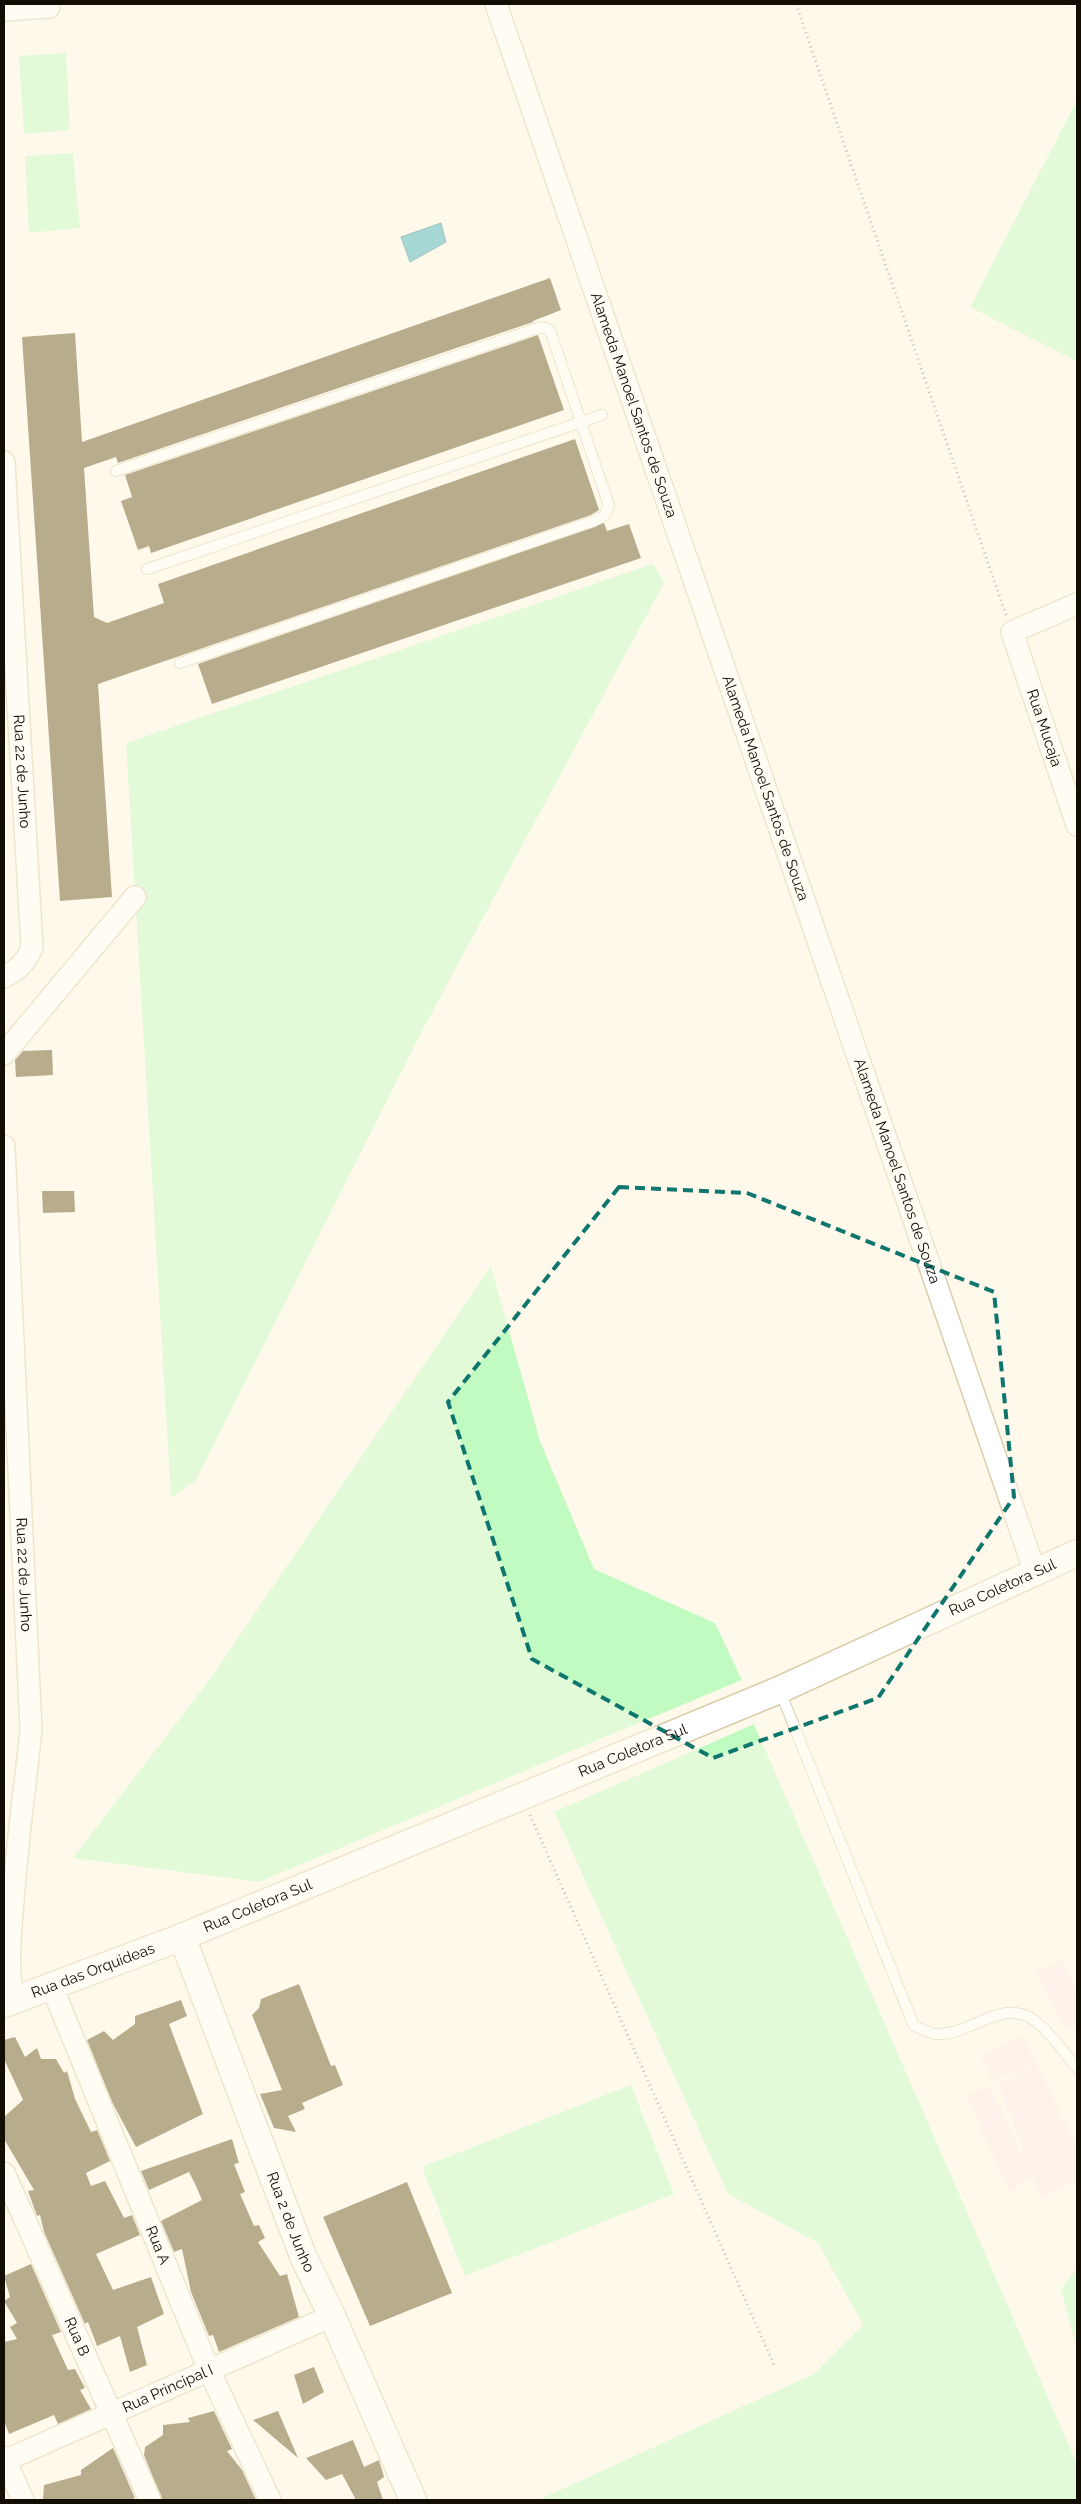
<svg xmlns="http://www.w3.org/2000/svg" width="1081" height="2504" font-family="Raleway,sans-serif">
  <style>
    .industrial { fill: #fcebec }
    .green { fill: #c2fbc2 }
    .water { fill: #3daeb9; stroke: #307e82 }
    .building { fill: #614f18 }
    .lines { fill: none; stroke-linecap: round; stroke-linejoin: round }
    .service-casing { stroke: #dacdaa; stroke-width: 12 }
    .minor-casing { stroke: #dacdaa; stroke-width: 24 }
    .tertiary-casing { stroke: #dacdaa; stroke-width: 29 }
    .path { stroke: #827c70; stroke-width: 3; stroke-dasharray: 1 4; stroke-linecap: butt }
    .service { stroke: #fff; stroke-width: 10 }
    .minor { stroke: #fff; stroke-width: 21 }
    .tertiary { stroke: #fff; stroke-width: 26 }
    .marked { fill: none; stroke: #0f766e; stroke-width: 4; stroke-dasharray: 10 6; stroke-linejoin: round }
    .labels { text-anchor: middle; stroke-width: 5; stroke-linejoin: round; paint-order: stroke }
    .street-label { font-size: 15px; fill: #130e03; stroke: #fff9eb }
  </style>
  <rect width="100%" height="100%" fill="#fff9eb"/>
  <g class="industrial">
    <path d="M1063 1960 1077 1992V2023L1066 2030 1034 1971Z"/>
    <path d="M1023 2036 1077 2147V2181L1041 2199 1033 2178 1009 2192 966 2095 990 2086 1030 2170 998 2083 1033 2067 992 2080 980 2054Z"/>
  </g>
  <g class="green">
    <path d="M66 53 70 130 24 134 19 56Z"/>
    <path d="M1077 100V361L970 307Z"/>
    <path d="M73 153 80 228 29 233 25 156Z"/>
    <path d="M653 564 664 583 422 1031 196 1480 171 1498 126 743Z"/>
    <path d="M491 1266 540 1441 594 1569 715 1623 742 1680 259 1882 73 1858 210 1679Z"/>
    <path d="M754 1724 1077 2464V2500H538L814 2374 863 2325 818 2243 728 2194 554 1812Z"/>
    <path d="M631 2085 674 2194 465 2276 422 2167Z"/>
    <path d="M1077 2268V2350L1061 2289Z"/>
  </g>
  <path class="water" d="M441 223 446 242 410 262 401 237Z"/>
  <g class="building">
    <path d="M550 278 561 310 533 321V322L118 463 116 457 84 468 94 617 107 623 164 603 158 584 575 439 599 510 591 515 98 684 112 897 60 901 22 337 75 333 82 442Z"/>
    <path d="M538 335 564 410 151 553 149 546 138 550 121 501 132 497 125 475Z"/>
    <path d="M604 523 607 531 629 524 641 558 212 704 198 664Z"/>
    <path d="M52 1050 53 1075 16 1077 15 1060 23 1051Z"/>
    <path d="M42 1191H74L75 1212 43 1213Z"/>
    <path d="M299 1984 331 2066 335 2065 343 2085 302 2103 305 2109 288 2116 296 2132 274 2128 260 2094 282 2090 252 2015 259 2008 261 1999Z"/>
    <path d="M181 2000 187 2016 169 2024 203 2114 136 2147 112 2102 87 2040 104 2031 113 2040 135 2024V2016Z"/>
    <path d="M15 2037 25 2057 37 2048 41 2059H56L64 2073 67 2071 75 2099 91 2132 97 2130 98 2132 110 2161 86 2173 91 2186 105 2181 124 2218 132 2215 140 2235 96 2254 113 2290 151 2277 164 2314 137 2327 147 2365 130 2372 120 2336 97 2346 88 2322 85 2324 44 2232 40 2215 37 2216 28 2191 34 2190 4 2139V2117L23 2100 4 2059V2040Z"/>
    <path d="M232 2139 239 2163 234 2164 245 2192 240 2194 254 2226 259 2225 265 2238 258 2242 280 2276 287 2274 299 2317 219 2352 213 2335 209 2336 191 2292 182 2249 174 2252 161 2221 202 2200 196 2186 189 2172 149 2190 141 2171Z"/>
    <path d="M407 2182 452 2293 370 2326 323 2217Z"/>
    <path d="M31 2264 61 2332 52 2335 68 2370 75 2369 85 2388 80 2390 91 2409 58 2424 54 2415 9 2434 4 2421V2342L17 2339 10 2327 17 2323 4 2301 10 2297 4 2276Z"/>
    <path d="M314 2367 324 2392 303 2404 294 2375Z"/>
    <path d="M214 2411 232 2449 227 2451 242 2470 256 2500H162L144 2455 145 2447 163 2435V2425L190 2422 188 2418Z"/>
    <path d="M278 2411 298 2458 253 2420Z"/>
    <path d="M353 2440 364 2467 379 2460 384 2477 377 2482 383 2500H356L342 2474 326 2480 306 2458Z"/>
    <path d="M113 2448 135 2498 129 2500H43L44 2485 81 2475V2470Z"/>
  </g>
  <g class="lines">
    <defs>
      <g id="service">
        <path d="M116 471 541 327 550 330 609 506 604 516 594 521 180 663"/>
        <path d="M147 569 602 415"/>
        <path d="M780 1691 914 2026C921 2028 929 2034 936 2034 968 2036 999 2001 1029 2017 1048 2028 1063 2052 1077 2068"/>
      </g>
      <g id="minor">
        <path id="s1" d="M496 4 1035 1572"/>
        <path d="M4 10 49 7"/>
        <path id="s2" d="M4 462 32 947C27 962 17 970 4 977"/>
        <path id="s3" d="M1077 604 1012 632 1077 825"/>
        <path d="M4 1054 135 897"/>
        <path id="s4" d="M4 1146 31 1730C25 1787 17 1844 13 1902 10 1935 7 1968 13 2001"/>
        <path id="s5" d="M52 1987 209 2370 270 2500"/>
        <path id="s6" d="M4 2173 150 2500"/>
        <path d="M4 2457 23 2500"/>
        <path id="s7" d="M4 2461 332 2316"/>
      </g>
      <g id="tertiary">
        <path id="s8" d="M182 1937 303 2256 332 2316 413 2500"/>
        <path id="s9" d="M4 2004 182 1937 779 1690 1077 1553"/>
      </g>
    </defs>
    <use href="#service" class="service-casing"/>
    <use href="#minor" class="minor-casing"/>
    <use href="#tertiary" class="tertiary-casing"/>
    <g class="path">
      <path d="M796 4 1006 615"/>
      <path d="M530 1815 775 2367"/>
    </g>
    <use href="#service" class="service"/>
    <use href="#minor" class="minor"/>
    <use href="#tertiary" class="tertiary"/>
  </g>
  <path d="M0 0H1081V2504H0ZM619 1187 747 1193 994 1292 1014 1497 878 1698 713 1758 532 1659 448 1402Z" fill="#fff9eb" fill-opacity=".55" fill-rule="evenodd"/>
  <path class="marked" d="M619 1187 747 1193 994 1292 1014 1497 878 1698 713 1758 532 1659 448 1402Z"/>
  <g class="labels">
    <g class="street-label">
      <text dy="5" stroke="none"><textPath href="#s1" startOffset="424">Alameda Manoel Santos de Souza</textPath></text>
      <text dy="5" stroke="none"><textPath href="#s3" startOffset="172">Rua Mucaja</textPath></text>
      <text dy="5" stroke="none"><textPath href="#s2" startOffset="310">Rua 22 de Junho</textPath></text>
      <text dy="5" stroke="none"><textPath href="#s1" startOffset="829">Alameda Manoel Santos de Souza</textPath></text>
      <text dy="5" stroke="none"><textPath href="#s1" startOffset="1234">Alameda Manoel Santos de Souza</textPath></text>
      <text dy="5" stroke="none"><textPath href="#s4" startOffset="429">Rua 22 de Junho</textPath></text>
      <text dy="5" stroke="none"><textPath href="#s9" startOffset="1082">Rua Coletora Sul</textPath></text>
      <text dy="5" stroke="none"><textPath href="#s9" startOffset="678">Rua Coletora Sul</textPath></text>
      <text dy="5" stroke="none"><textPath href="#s9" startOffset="272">Rua Coletora Sul</textPath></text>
      <text dy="5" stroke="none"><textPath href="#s9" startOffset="95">Rua das Orquideas</textPath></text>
      <text dy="5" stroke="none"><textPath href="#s8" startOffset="305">Rua 2 de Junho</textPath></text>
      <text dy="5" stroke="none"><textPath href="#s5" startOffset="279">Rua A</textPath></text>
      <text dy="5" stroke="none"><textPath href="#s6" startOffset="179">Rua B</textPath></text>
      <text dy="5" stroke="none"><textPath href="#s7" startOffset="179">Rua Principal I</textPath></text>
    </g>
  </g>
  <rect width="1081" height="2504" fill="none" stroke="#130e03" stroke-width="10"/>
</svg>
